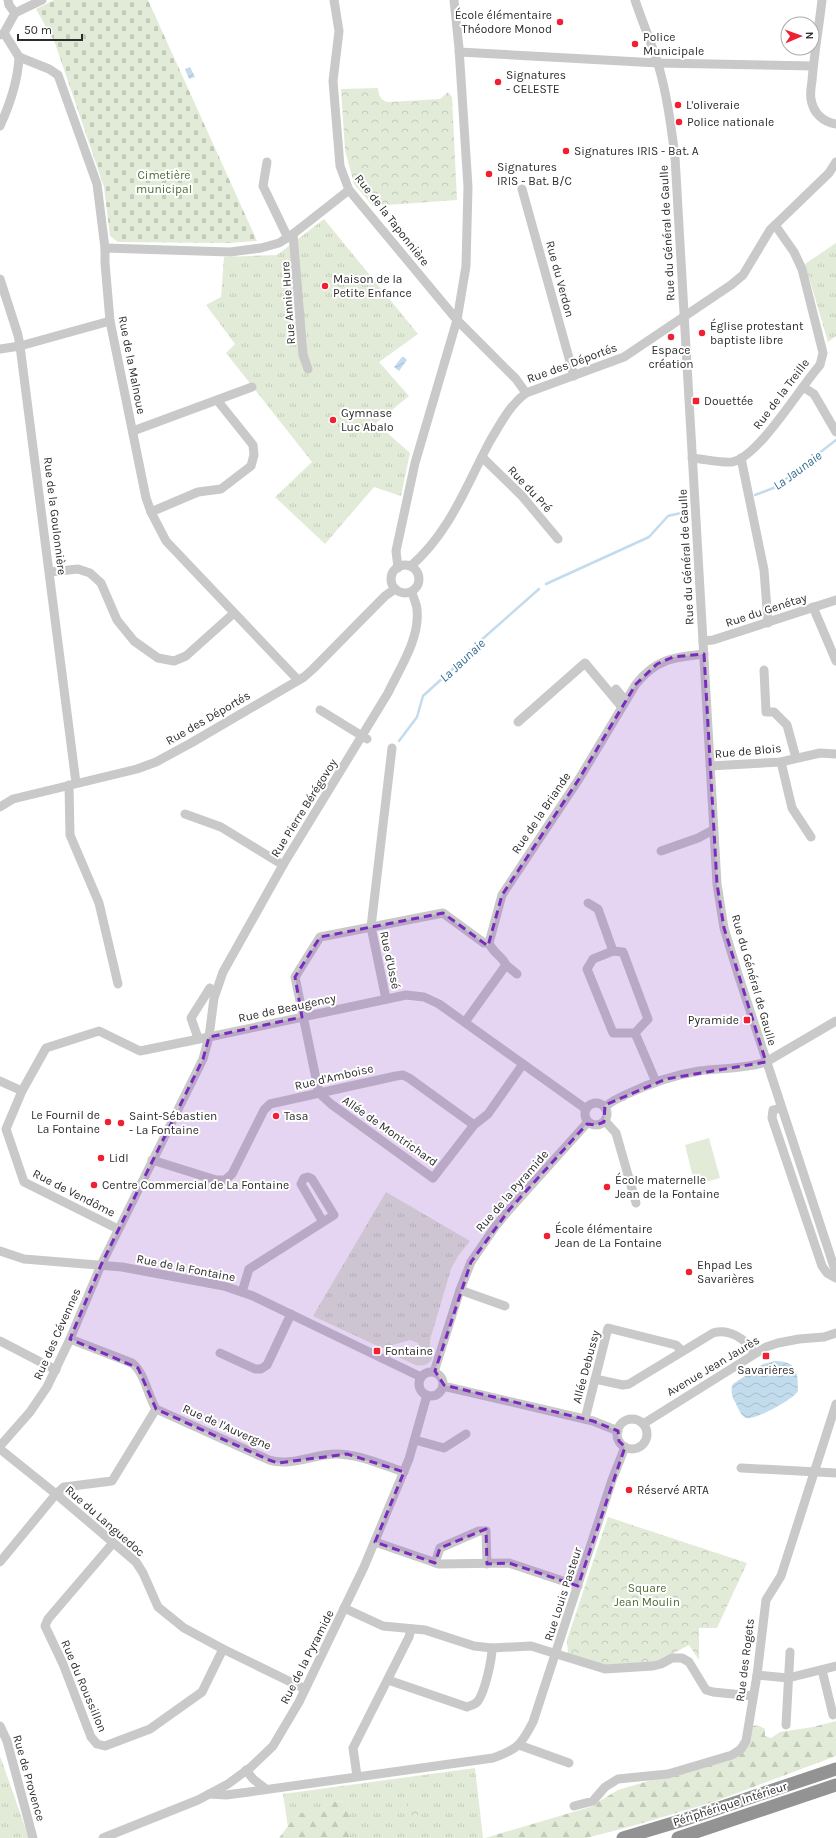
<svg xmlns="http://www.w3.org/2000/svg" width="836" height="1838" font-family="Karla,sans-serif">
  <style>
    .grass { fill: url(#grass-tufts) }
    .forest { fill: url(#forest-firs) }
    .cemetery { fill: url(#cemetery-stones) }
    .park { fill: url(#park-crowns) }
    .garden { fill: #e2ebd7 }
    .water { fill: url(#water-waves) }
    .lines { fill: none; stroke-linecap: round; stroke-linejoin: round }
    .stream { stroke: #c2dced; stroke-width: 2.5 }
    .minor { stroke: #c9c9c9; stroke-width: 9 }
    .highway { stroke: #939393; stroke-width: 13 }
    .marked { fill: #7b2cbf; fill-opacity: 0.2; stroke: #7b2cbf; stroke-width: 3; stroke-dasharray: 8 5; stroke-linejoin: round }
    .poi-dot { fill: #f02032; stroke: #fff; stroke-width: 1.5 }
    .labels { text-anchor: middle; stroke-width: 4; stroke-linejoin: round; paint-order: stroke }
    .poi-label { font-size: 12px; fill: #2c2c2c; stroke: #fff; text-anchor: start }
    .park-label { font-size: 12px; fill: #4f6a37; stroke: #fff }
    .street-label { font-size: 12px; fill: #2c2c2c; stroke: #fff }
    .water-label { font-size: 13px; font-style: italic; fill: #356f92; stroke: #fff }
  </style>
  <defs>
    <pattern id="grass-tufts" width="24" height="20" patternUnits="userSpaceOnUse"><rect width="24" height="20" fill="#e2ebd7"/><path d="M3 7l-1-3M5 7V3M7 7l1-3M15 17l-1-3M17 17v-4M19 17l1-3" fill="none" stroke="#c2cab9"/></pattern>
    <pattern id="forest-firs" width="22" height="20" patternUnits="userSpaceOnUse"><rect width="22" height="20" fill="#e2ebd7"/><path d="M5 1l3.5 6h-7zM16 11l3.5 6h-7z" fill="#c2cab9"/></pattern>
    <pattern id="cemetery-stones" width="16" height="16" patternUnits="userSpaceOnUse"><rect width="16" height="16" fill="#e2ebd7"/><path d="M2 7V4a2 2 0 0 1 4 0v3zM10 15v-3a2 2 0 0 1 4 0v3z" fill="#c2cab9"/></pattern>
    <pattern id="park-crowns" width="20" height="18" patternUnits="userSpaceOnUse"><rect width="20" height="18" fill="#e2ebd7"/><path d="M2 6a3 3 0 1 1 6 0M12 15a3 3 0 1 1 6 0" fill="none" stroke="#c2cab9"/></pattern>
    <pattern id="water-waves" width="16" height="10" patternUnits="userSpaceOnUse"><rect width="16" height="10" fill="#c2dced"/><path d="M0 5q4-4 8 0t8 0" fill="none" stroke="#a7bdcb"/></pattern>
  </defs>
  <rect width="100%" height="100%" fill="#fff"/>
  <g class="grass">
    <path d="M324 219 418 334 379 362 409 396 376 423 410 453 401 496 374 487 325 544 275 497 312 462 226 353 235 344 206 305 221 297 224 257 277 255Z"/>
    <path d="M836 243V336L828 342 805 264Z"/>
    <path d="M386 1192 470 1241 458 1256 451 1269 430 1340V1346L434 1351 431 1361C421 1371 411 1362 400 1358V1354L420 1349 418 1343 410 1340 382 1348 313 1316Z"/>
    <path d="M0 1756 29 1838H0Z"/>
    <path d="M475 1768 483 1838H350V1812L348 1801 332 1802 324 1807 323 1813H298L288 1827 283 1794Z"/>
  </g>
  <g class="forest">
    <path d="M836 1721V1756L713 1802 636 1825 586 1838H485L590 1807 618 1790 739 1754 753 1726 758 1725 765 1729V1736L771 1738 780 1732 813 1727Z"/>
    <path d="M348 1801 350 1812V1838H279L298 1813H323L324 1807 332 1802Z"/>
  </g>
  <path class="cemetery" d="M54 0H148L257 241 229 243 118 242 110 236 104 187 55 43 36 9Z"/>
  <g class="park">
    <path d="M378 88C379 96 380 100 388 102L440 99 448 92 452 97 457 200 373 206 354 184 345 150 341 89Z"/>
    <path d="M608 1517 747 1563 717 1628H699V1660L689 1645 657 1662 608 1666 568 1654 567 1640Z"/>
    <path d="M414 1802 424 1807 426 1811C419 1815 414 1818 406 1813L405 1808 407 1803Z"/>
  </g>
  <g class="garden">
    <path d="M709 1138 720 1178 695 1185 685 1145Z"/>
    <path d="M636 1575 660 1585 654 1600 630 1591Z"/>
  </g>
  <g class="water">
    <path d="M190 67 195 77 189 79 185 69Z"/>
    <path d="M402 357H404L407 360 399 371 394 367Z"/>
    <path d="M775 1361C797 1361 798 1372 798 1391 794 1399 754 1421 746 1418 740 1415 738 1407 735 1402 732 1397 730 1390 733 1384L763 1364Z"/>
  </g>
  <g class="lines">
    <g class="stream">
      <path d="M755 495 776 487 836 440"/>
      <path d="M546 584 649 537 668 516 685 512"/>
      <path d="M399 741 417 717 423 696 469 654 470 650 539 589"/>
    </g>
    <g class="minor">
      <path d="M8 0 9 5 15 13"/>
      <path d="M334 0 339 31 333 81 340 166 349 190 457 320 516 379 526 393"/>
      <path d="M635 0C642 21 651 42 658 64 667 94 671 126 675 157L717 884 724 928 738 974 836 1273"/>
      <path d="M822 0C819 27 814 54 812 81 811 87 810 94 811 99 813 113 823 122 836 124"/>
      <path d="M4 33 19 57 49 69 58 75 97 184 105 248V263L110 321 146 498 151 512 166 541 298 680"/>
      <path d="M0 35 4 33 15 13 42 0"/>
      <path d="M459 52 658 63 813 66"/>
      <path d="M0 126C10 104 18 81 19 57"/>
      <path d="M267 162 263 186 288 238"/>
      <path d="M522 189 574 376"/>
      <path d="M293 234 303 355 308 369"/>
      <path d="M105 248 230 252 261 248 279 243 293 234 349 190"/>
      <path d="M0 279 18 335 20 346 0 349"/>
      <path d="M803 387 814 394 836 432"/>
      <path d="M133 431 252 387"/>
      <path d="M482 457 522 496 558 539"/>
      <path d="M692 458C704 459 721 463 732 462 758 458 801 386 820 365L823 353 802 269 794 252 775 225"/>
      <path d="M741 458 764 570 768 623"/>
      <path d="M151 512 198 492 221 489 251 466 254 455 253 445 217 400"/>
      <circle cx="405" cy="579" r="14"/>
      <path d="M411 566C450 532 466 486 490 441 501 423 509 406 526 393L624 357 731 285 743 275 770 230 829 173 836 162"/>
      <path d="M398 568 396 551 415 463 457 320 466 266 468 187 459 48 454 0"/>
      <path d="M50 572 78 569 90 573 101 583 117 620 134 641 158 658 174 661 186 656 234 613"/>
      <path d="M813 607 836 661"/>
      <path d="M703 641 713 640 836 600"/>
      <path d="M764 670 766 712H774L787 725 796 758"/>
      <path d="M616 689 625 700"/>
      <path d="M320 710 367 739"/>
      <path d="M518 722 585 663 621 706"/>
      <path d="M781 762 792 808 811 837"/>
      <path d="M710 766 781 762 820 753 836 754"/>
      <path d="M76 783 20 346 110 321"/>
      <path d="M69 785 70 835 99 903 118 984"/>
      <path d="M0 807 13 799 137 769 156 762 191 743 304 677 313 669 385 596 395 589"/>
      <path d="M185 814 221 827 283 865"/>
      <path d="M661 851 698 838 713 830"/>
      <path d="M588 903 598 909 613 951"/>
      <path d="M489 943 502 895 579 779 636 684C656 659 674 657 704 654"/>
      <path d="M613 951 623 952 648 1019 635 1033H613L587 969 593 959Z"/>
      <path d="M506 965 517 974"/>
      <path d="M386 999 371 927 392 748"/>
      <path d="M465 1022 506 965C502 956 493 953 489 943"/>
      <path d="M635 1033 656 1082"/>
      <path d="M198 1038 191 1018 210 988"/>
      <path d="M0 1081 22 1091"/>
      <circle cx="596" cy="1114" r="11"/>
      <path d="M605 1108C610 1101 618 1099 625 1095 648 1084 674 1075 699 1071 721 1068 744 1069 766 1062L836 1021"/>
      <path d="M781 1108 773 1110 772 1118 822 1266 827 1273 836 1278"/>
      <path d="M605 1121 616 1133 636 1203"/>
      <path d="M474 1125 433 1178 331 1104 319 1093 295 977 320 937 443 913 484 943H489"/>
      <path d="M152 1160 216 1180H225L232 1174 264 1110 270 1104 396 1076 403 1075 409 1078 474 1125 488 1114 523 1064"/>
      <path d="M118 1229 24 1182 6 1129 22 1091 46 1048 99 1031 140 1051 209 1037 214 998 223 972 283 865 388 693C400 668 420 638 417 610 417 604 413 598 412 592"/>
      <path d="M0 1251 24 1259 122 1267 224 1286 253 1296 421 1377"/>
      <path d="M460 1290 505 1306"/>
      <path d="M242 1292 249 1269 323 1222 334 1215 312 1179 308 1177 304 1178 301 1184 323 1222"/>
      <path d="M70 1339 132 1363C145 1373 147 1394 156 1409L269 1460C290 1467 314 1454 336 1454 359 1454 382 1465 404 1472"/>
      <path d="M0 1341 56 1370"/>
      <path d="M220 1353 255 1369H261L267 1365 291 1314"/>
      <circle cx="431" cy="1384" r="12"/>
      <path d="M434 1372 460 1290 471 1262 495 1227 509 1210 588 1122"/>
      <path d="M595 1379 623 1385 629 1384 713 1333C729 1328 746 1339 754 1353"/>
      <path d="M443 1386 593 1421 618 1431"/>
      <circle cx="632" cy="1434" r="15"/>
      <path d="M585 1419 608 1328 676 1345 682 1351"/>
      <path d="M643 1424 766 1347 778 1343 799 1339 824 1337 836 1333"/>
      <path d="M415 1440 444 1448 466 1434"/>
      <path d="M0 1446 30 1412 47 1387 70 1339 101 1265 203 1059 209 1037 406 995 424 997 439 1004 586 1109"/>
      <path d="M0 1449 56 1494 136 1562 143 1573 158 1607 184 1628 223 1649 305 1689"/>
      <path d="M741 1468 836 1473"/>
      <path d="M375 1542 439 1564 509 1563 578 1586"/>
      <path d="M113 1543 48 1619 45 1626 63 1664 91 1737 97 1744 105 1746 150 1729 202 1692 223 1649"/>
      <path d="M0 1562 56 1494 64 1487 112 1481 156 1409"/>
      <path d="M435 1563 440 1548 479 1531H486L487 1564"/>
      <path d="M344 1608 383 1626 425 1630 474 1646 492 1648 531 1646 605 1669 653 1666 661 1664 672 1658H682L689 1662 706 1690 713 1692 753 1696"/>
      <path d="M822 1670 833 1715"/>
      <path d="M757 1675 788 1678 836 1666"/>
      <path d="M388 1680 467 1707C472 1705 475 1705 478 1701 485 1691 492 1660 492 1648"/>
      <path d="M786 1725 790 1652"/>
      <path d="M0 1726 7 1741 33 1838"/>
      <path d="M519 1745 569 1763"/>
      <path d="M246 1770 253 1779 266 1789"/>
      <path d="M357 1776 353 1748 409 1637 411 1629"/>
      <path d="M209 1794 226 1795 249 1792 493 1758C518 1749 521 1745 533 1722L612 1480 625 1447"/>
      <path d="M574 1806 593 1801 605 1787 618 1779 668 1774 732 1755 741 1749 746 1741 757 1675 766 1600 781 1576 836 1404"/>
      <path d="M103 1838 198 1800 228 1784 251 1767 273 1746 299 1702 364 1567 409 1459 427 1395"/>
    </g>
    <g class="highway">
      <path d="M623 1838 683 1820 836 1769"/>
      <path d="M678 1838 836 1785"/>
    </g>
  </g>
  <path class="marked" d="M704 654 717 884 724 928 766 1062 666 1079 605 1105 604 1122 596 1125 587 1124 509 1210 471 1262 435 1371 444 1385 593 1421 618 1431 619 1441 625 1447 578 1586 509 1563 487 1564 486 1529 440 1548 435 1563 375 1542 404 1472 347 1454 278 1463 269 1460 156 1409 138 1368 70 1339 101 1265 203 1059 209 1037 302 1017 295 977 320 937 443 913 488 946 502 895 579 779 636 684 657 664 673 657Z"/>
  <g class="poi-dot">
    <circle cx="560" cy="22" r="4"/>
    <circle cx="635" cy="44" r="4"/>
    <circle cx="498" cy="82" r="4"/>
    <circle cx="678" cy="105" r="4"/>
    <circle cx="679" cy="122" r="4"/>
    <circle cx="566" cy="151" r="4"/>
    <circle cx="489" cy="174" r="4"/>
    <circle cx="325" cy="286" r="4"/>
    <circle cx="702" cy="333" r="4"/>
    <circle cx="671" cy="337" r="4"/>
    <rect x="692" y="397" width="8" height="8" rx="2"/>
    <circle cx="333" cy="420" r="4"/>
    <rect x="743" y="1016" width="8" height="8" rx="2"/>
    <circle cx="276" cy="1116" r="4"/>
    <circle cx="108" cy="1122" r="4"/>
    <circle cx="121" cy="1123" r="4"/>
    <circle cx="101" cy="1158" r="4"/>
    <circle cx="94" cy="1185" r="4"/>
    <circle cx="607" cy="1187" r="4"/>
    <circle cx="547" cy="1236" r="4"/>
    <circle cx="689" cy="1272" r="4"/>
    <rect x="373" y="1347" width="8" height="8" rx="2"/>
    <rect x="762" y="1352" width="8" height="8" rx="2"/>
    <circle cx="629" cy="1490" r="4"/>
  </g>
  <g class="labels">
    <g class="poi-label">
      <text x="552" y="19" text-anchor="end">École élémentaire<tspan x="552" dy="14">Théodore Monod</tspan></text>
      <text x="643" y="41">Police<tspan x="643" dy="14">Municipale</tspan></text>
      <text x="506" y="79">Signatures<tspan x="506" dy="14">- CELESTE</tspan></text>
      <text x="686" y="109">L'oliveraie</text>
      <text x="687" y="126">Police nationale</text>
      <text x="574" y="155">Signatures IRIS - Bat. A</text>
      <text x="497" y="171">Signatures<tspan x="497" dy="14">IRIS - Bat. B/C</tspan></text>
      <text x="333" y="283">Maison de la<tspan x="333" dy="14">Petite Enfance</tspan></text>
      <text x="710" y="330">Église protestant<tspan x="710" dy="14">baptiste libre</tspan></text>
      <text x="671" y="354" text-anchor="middle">Espace<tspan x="671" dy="14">création</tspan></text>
      <text x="704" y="405">Douettée</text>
      <text x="341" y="417">Gymnase<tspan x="341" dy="14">Luc Abalo</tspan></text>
      <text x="739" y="1024" text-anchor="end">Pyramide</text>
      <text x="100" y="1119" text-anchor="end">Le Fournil de<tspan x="100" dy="14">La Fontaine</tspan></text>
      <text x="129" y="1120">Saint-Sébastien<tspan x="129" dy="14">- La Fontaine</tspan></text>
      <text x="284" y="1120">Tasa</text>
      <text x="109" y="1162">Lidl</text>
      <text x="615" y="1184">École maternelle<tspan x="615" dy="14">Jean de la Fontaine</tspan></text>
      <text x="102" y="1189">Centre Commercial de La Fontaine</text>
      <text x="555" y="1233">École élémentaire<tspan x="555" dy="14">Jean de La Fontaine</tspan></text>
      <text x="697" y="1269">Ehpad Les<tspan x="697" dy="14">Savarières</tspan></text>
      <text x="385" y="1355">Fontaine</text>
      <text x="766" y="1374" text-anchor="middle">Savarières</text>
      <text x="637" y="1494">Réservé ARTA</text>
    </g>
    <g class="park-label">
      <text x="164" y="179">Cimetière<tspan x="164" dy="14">municipal</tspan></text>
      <text x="647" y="1592">Square<tspan x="647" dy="14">Jean Moulin</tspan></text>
    </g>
    <g class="street-label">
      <text transform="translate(392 220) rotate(52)" y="4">Rue de la Taponnière</text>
      <text transform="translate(667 233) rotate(-93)" y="4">Rue du Général de Gaulle</text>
      <text transform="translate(560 279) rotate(75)" y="4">Rue du Verdon</text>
      <text transform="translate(288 303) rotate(-94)" y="4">Rue Annie Hure</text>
      <text transform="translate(572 363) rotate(-20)" y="4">Rue des Déportés</text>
      <text transform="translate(132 365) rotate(79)" y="4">Rue de la Malnoue</text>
      <text transform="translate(781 394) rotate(-53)" y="4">Rue de la Treille</text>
      <text transform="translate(530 489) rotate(47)" y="4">Rue du Pré</text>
      <text transform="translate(55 516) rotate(83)" y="4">Rue de la Goulonnière</text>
      <text transform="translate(686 557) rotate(-93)" y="4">Rue du Général de Gaulle</text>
      <text transform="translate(766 610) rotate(-18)" y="4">Rue du Genétay</text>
      <text transform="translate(208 718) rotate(-30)" y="4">Rue des Déportés</text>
      <text transform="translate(748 751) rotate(-5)" y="4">Rue de Blois</text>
      <text transform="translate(304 808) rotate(-58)" y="4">Rue Pierre Bérégovoy</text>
      <text transform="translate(541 813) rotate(-56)" y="4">Rue de la Briande</text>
      <text transform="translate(390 960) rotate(78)" y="4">Rue d'Ussé</text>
      <text transform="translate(754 980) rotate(74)" y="4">Rue du Général de Gaulle</text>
      <text transform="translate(287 1008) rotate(-12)" y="4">Rue de Beaugency</text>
      <text transform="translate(334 1077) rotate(-13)" y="4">Rue d'Amboise</text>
      <text transform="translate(390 1131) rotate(35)" y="4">Allée de Montrichard</text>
      <text transform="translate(512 1191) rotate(-49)" y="4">Rue de la Pyramide</text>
      <text transform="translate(74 1193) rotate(27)" y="4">Rue de Vendôme</text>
      <text transform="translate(186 1268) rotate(11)" y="4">Rue de la Fontaine</text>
      <text transform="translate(57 1334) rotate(-66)" y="4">Rue des Cévennes</text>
      <text transform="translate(713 1366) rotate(-31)" y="4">Avenue Jean Jaurès</text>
      <text transform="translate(586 1367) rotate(-75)" y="4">Allée Debussy</text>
      <text transform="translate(227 1427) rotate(24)" y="4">Rue de l'Auvergne</text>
      <text transform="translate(105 1521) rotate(41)" y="4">Rue du Languedoc</text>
      <text transform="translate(563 1594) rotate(-72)" y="4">Rue Louis Pasteur</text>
      <text transform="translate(307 1657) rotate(-63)" y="4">Rue de la Pyramide</text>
      <text transform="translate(745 1660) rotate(-83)" y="4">Rue des Rogets</text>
      <text transform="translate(84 1686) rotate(67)" y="4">Rue du Roussillon</text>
      <text transform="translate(29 1778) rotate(74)" y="4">Rue de Provence</text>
      <text transform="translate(730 1804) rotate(-18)" y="4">Périphérique Intérieur</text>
    </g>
    <g class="water-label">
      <text transform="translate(797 470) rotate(-36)" y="5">La Jaunaie</text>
      <text transform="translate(462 660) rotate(-43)" y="5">La Jaunaie</text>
    </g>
  </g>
  <g transform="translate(800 36) rotate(88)"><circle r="19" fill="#ffffff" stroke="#ababab"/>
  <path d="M0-3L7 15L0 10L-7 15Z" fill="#f02032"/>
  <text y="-6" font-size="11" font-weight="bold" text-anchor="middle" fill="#2c2c2c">N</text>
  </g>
  <path d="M18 34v6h64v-6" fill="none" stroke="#2c2c2c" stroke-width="2"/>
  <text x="24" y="34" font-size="12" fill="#2c2c2c" stroke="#ffffff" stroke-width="3" paint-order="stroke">50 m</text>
</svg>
